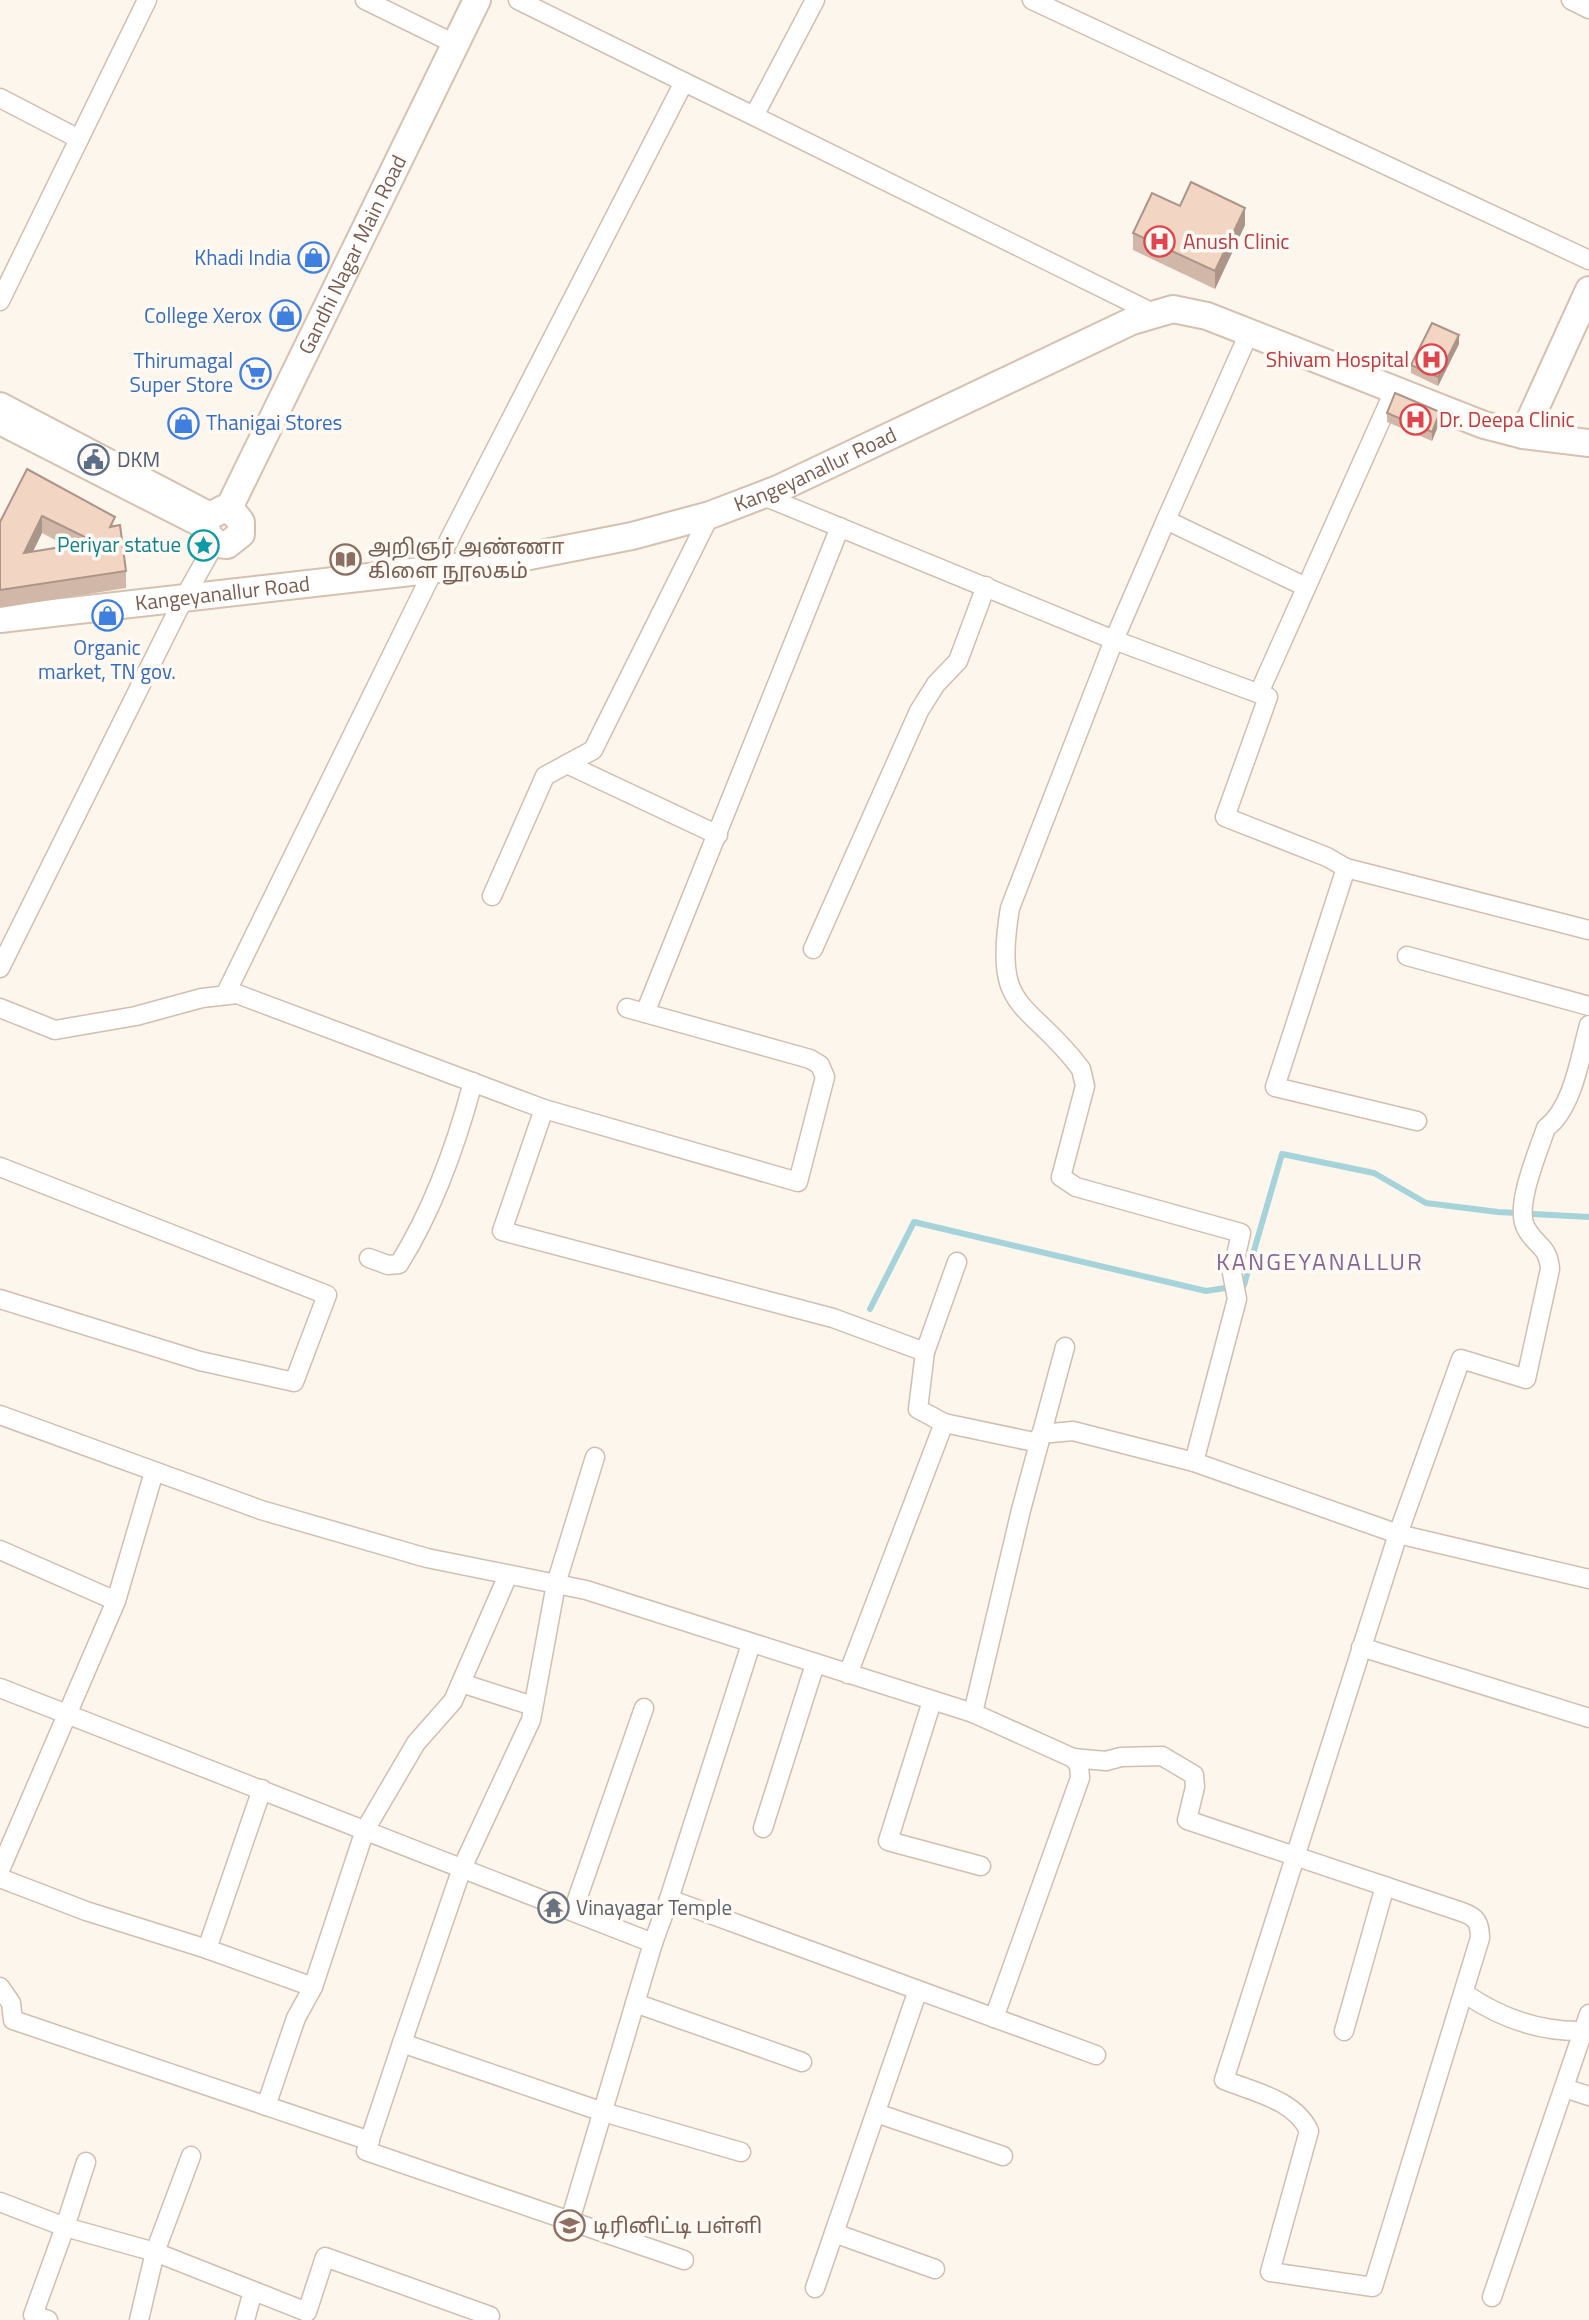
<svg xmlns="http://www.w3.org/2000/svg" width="1589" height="2320" font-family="'Titillium Web','Noto Sans Tamil',sans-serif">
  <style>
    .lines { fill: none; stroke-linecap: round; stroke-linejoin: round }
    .stream { stroke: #a5d3da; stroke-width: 6 }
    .street-casing { stroke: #d1beb0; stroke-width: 21 }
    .secondary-casing { stroke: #d6c0b0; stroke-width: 30 }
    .street { stroke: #fff; stroke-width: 18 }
    .secondary { stroke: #fff; stroke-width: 26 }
    .wall { fill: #d1b7a8; fill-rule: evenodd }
    .shaded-wall { fill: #aa9588 }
    .building { fill: #f3d5c3; stroke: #aa9588; stroke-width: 2; fill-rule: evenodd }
    .labels { text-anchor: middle; stroke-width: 7; stroke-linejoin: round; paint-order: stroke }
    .health-label { font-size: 21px; fill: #be3a42; stroke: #fffaf3; text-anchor: start }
    .street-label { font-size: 21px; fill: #7a5c4d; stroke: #fffaf3 }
    .shop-label { font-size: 21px; fill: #366cbe; stroke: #fffaf3; text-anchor: end }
    .service-label { font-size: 21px; fill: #4e5e75; stroke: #fffaf3; text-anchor: start }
    .culture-label { font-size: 21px; fill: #0d838f; stroke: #fffaf3; text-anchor: end }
    .education-label { font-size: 21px; fill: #785e54; stroke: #fffaf3; text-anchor: start }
    .worship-label { font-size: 21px; fill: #5b616d; stroke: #fffaf3; text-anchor: start }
    .quarter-label { font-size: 24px; letter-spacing: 2px; fill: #846695; stroke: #fffaf3 }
  </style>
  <rect width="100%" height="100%" fill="#fdf6ec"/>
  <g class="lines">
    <path class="stream" d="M870 1309 914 1222 1206 1291 1244 1285 1282 1154 1374 1173 1426 1203 1498 1212 1589 1217"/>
    <defs>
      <g id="street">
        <path d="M365 0 455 44"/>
        <path d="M1032 0 1589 260"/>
        <path d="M1571 0 1589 9"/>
        <path d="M684 82 754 116 815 0"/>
        <path d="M0 98 79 139"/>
        <path d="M754 116 1153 313"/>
        <path d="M0 301 147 0"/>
        <path d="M761 495 1114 640 1166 520 1306 587"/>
        <path d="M1166 520 1249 333"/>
        <path d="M1259 693 1394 391"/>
        <path d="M567 764 718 835"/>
        <path d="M492 896 545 776 593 750 710 515"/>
        <path d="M813 949 919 711 936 684 958 661 986 586"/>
        <path d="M1407 956 1589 1006"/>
        <path d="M0 968 183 600 215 543"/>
        <path d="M225 995 434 569 684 82 518 0"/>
        <path d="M0 1008 55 1030 136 1016 202 998 237 994 544 1109 798 1182 825 1077 820 1065 810 1059 627 1008"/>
        <path d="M645 1013 840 527"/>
        <path d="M1589 1025C1580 1057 1573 1108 1546 1128 1538 1152 1514 1207 1526 1228 1536 1247 1548 1245 1550 1269L1526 1379 1461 1359 1398 1534 1589 1579"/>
        <path d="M544 1109 502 1231 833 1318 925 1352 957 1262"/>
        <path d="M1417 1121 1275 1087 1346 868 1589 930"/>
        <path d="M0 1167 327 1295 294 1382 200 1361 0 1299"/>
        <path d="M369 1258 388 1265 399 1264C434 1208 456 1146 473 1082"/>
        <path d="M925 1352 918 1409 944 1423"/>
        <path d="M0 1415 261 1510 427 1558 586 1590 973 1713"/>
        <path d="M1041 1434 1073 1431 1194 1462 1398 1534 1224 2080C1254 2092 1295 2100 1309 2131L1270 2272 1373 2287 1480 1938C1480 1922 1476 1917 1462 1912L1187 1820 1195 1787 1194 1775 1162 1756 1121 1757 1106 1761 1073 1758"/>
        <path d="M595 1457 556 1584 531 1720 462 1868 402 2043 603 2112 741 2152"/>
        <path d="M1194 1462 1237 1299 1232 1273 1241 1233 1076 1187 1061 1177 1085 1086 1081 1069C1028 998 992 1015 1010 908L1114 640 1268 697 1225 817 1327 857 1346 868"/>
        <path d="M0 1550 116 1601"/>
        <path d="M751 1644 669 1899 1096 2055"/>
        <path d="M1361 1647 1589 1718"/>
        <path d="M848 1674 944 1423 1039 1443"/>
        <path d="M461 1683 533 1706"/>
        <path d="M0 1688 653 1943 669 1899"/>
        <path d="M932 1701 888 1841 981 1866"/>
        <path d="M262 1789 207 1949 313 1987 296 2018 266 2106"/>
        <path d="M763 1828 815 1664"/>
        <path d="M0 1870 116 1601 154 1472"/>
        <path d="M0 1878 86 1911 207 1949"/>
        <path d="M573 1911 644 1708"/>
        <path d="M0 1987 11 2003 13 2020 370 2141"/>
        <path d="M313 1987 365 1830 416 1743 453 1701 508 1575"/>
        <path d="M1464 1993C1500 2018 1538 2032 1583 2031"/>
        <path d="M635 2003 802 2062"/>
        <path d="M994 2018 1080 1778 1079 1765 1073 1758 973 1713 1021 1510 1065 1347"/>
        <path d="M1344 2031 1385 1886"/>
        <path d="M402 2043 366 2151 570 2221 653 1943"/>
        <path d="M1564 2088 1589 2096"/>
        <path d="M876 2113 1003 2156"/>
        <path d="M86 2162 65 2227 155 2252 307 2312 325 2257 490 2316"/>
        <path d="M0 2202 65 2227 33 2315 48 2320"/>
        <path d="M570 2221 684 2260"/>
        <path d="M834 2233 935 2269"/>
        <path d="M815 2288 918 1990"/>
        <path d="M1492 2297 1589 2014"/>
        <path d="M139 2320 155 2252 191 2156"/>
        <path d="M245 2320 253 2291"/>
      </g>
      <g id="secondary">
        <path d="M0 406 210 516 223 509 234 513 241 522V534L227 545C215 545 207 538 206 526L0 421"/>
        <path d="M1523 435 1589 290"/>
        <path id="s1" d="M228 510 477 0"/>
        <path id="s2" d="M0 619 499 562 632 536 710 515 778 489 1132 321 1173 309 1207 316 1484 425 1523 435 1589 443"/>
      </g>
    </defs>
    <use href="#street" class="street-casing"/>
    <use href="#secondary" class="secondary-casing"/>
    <use href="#street" class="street"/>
    <use href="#secondary" class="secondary"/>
  </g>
  <g class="wall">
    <path d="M1180 206 1245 225 1215 289 1133 250V233Z"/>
    <path d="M1459 344 1438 386 1411 373V365Z"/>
    <path d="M1387 413 1440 421 1432 441 1387 422Z"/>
    <path d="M27 469 115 526 126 571V588L0 608V522ZM42 533 67 546 33 551Z"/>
  </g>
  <g class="shaded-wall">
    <path d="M1245 208V225L1215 289V271Z"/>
    <path d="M1459 335V344L1438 386V377Z"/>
    <path d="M1440 412V421L1432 441V432Z"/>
    <path d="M42 516V533L24 570V553Z"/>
  </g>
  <g class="building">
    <path d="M1191 182 1245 208 1215 271 1133 233 1152 193 1180 206Z"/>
    <path d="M1432 323 1459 335 1438 377 1411 365Z"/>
    <path d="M1395 393 1440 412 1432 432 1387 413Z"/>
    <path d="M27 469 115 517 110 527 120 525 126 571 0 590V522ZM42 516 87 538 86 543 24 553Z"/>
  </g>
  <defs>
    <symbol id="hospital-ring" viewBox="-11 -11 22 22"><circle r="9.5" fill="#fffaf3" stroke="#e0444e" stroke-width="1.5"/><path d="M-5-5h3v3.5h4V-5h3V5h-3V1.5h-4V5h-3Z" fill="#e0444e"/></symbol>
    <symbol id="shop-ring" viewBox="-11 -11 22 22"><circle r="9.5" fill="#fffaf3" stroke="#3f7fe0" stroke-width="1.5"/><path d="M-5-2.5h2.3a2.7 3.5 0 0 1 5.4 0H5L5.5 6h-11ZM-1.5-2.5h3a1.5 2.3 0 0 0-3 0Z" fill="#3f7fe0"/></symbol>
    <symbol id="supermarket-ring" viewBox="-11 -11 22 22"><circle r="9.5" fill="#fffaf3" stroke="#3f7fe0" stroke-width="1.5"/><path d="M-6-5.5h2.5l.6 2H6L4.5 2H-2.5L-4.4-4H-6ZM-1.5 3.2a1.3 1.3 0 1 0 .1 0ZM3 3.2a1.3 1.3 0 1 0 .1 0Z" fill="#3f7fe0"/></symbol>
    <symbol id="civic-ring" viewBox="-11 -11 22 22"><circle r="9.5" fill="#fffaf3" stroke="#5c6f8a" stroke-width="1.5"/><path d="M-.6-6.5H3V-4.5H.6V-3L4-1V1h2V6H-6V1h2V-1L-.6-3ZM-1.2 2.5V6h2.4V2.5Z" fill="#5c6f8a"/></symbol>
    <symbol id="sight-ring" viewBox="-11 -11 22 22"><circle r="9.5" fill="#fffaf3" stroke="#0f9aa8" stroke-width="1.5"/><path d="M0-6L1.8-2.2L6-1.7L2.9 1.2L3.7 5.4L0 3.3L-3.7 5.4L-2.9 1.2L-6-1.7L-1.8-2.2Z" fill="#0f9aa8"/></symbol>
    <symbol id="library-ring" viewBox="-11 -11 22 22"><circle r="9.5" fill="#fffaf3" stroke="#8d6e63" stroke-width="1.5"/><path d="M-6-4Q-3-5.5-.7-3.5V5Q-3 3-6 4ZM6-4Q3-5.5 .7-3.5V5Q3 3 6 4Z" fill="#8d6e63"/></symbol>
    <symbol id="temple-ring" viewBox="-11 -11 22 22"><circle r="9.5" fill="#fffaf3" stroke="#6b7280" stroke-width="1.5"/><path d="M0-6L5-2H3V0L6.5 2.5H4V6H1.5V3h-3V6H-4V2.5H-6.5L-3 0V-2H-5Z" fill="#6b7280"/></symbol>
    <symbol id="school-ring" viewBox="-11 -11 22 22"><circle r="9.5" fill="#fffaf3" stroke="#8d6e63" stroke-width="1.5"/><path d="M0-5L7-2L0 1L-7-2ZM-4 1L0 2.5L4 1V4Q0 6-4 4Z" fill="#8d6e63"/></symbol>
  </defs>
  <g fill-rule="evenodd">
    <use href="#hospital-ring" x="1142" y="224" width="35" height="35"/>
    <use href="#shop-ring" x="296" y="240" width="35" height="35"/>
    <use href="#shop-ring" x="268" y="298" width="35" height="35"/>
    <use href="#hospital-ring" x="1414" y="342" width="35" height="35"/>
    <use href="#supermarket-ring" x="238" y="356" width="35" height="35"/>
    <use href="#hospital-ring" x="1398" y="402" width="35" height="35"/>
    <use href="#shop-ring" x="166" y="406" width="35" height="35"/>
    <use href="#civic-ring" x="76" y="442" width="35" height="35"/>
    <use href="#sight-ring" x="186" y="528" width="35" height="35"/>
    <use href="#library-ring" x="328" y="542" width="35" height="35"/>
    <use href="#shop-ring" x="90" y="598" width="35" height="35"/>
    <use href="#temple-ring" x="536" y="1890" width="35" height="35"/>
    <use href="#school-ring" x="552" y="2208" width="35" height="35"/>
  </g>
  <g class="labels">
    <g class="health-label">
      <text x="1183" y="249">Anush Clinic</text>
      <text x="1409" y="367" text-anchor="end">Shivam Hospital</text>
      <text x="1439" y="427">Dr. Deepa Clinic</text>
    </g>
    <g class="street-label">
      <text dy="7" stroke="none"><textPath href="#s1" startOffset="284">Gandhi Nagar Main Road</textPath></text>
      <text dy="7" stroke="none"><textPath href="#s2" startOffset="833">Kangeyanallur Road</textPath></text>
      <text dy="7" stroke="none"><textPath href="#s2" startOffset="224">Kangeyanallur Road</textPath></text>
    </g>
    <g class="shop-label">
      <text x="291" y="265">Khadi India</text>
      <text x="262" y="323">College Xerox</text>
      <text x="233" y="368">Thirumagal<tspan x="233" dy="24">Super Store</tspan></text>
      <text x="206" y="430" text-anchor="start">Thanigai Stores</text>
      <text x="107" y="655" text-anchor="middle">Organic<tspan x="107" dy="24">market, TN gov.</tspan></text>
    </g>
    <g class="service-label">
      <text x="117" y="467">DKM</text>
    </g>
    <g class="culture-label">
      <text x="181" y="552">Periyar statue</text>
    </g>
    <g class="education-label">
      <text x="368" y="554">அறிஞர் அண்ணா<tspan x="368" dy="24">கிளை நூலகம்</tspan></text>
      <text x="593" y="2233">டிரினிட்டி பள்ளி</text>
    </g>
    <g class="worship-label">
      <text x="576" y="1915">Vinayagar Temple</text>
    </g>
    <g class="quarter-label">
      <text x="1320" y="1270">KANGEYANALLUR</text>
    </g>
  </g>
</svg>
